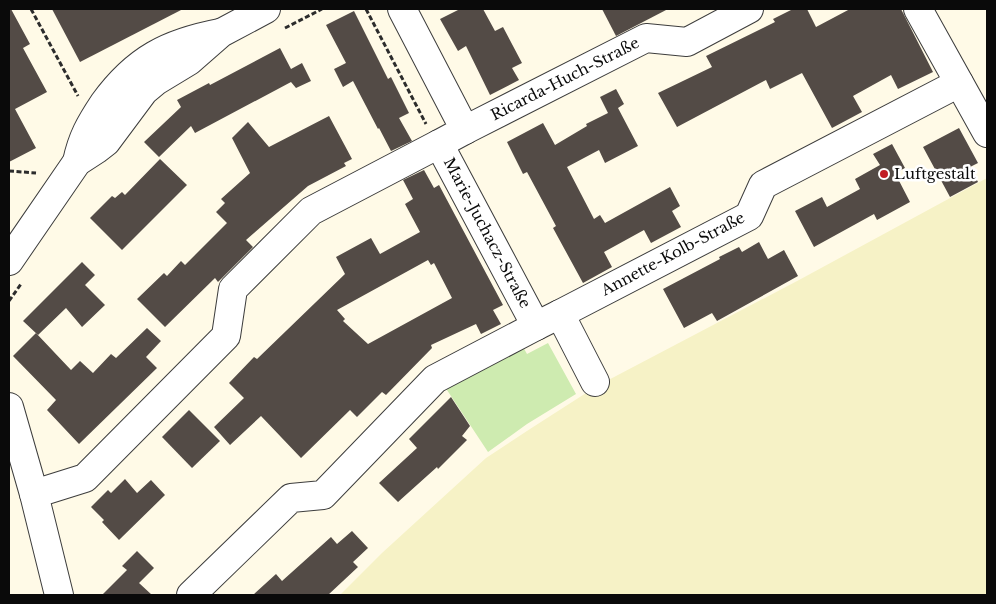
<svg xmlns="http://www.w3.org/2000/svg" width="996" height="604" font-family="'Libre Baskerville',serif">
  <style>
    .farmland { fill: #f6f2c6 }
    .green { fill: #ceebb0 }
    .building { fill: #534b46; fill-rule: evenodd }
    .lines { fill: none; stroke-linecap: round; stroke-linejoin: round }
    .minor-casing { stroke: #3d3d3d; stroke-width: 30 }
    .path { stroke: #2c2c2c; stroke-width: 3; stroke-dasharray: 5 2.5; stroke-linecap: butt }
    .minor { stroke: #fff; stroke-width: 28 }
    .poi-dot { fill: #c11c24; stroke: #fff; stroke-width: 2 }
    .labels { text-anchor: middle; stroke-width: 5; stroke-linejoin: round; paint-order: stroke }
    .street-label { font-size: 15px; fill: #0a0a0a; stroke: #fff }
    .poi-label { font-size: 15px; fill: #0a0a0a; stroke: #fff; text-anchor: start }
  </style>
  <rect width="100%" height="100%" fill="#fffae7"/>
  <path class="farmland" d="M987 178V595H340L382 553 486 458 530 429 597 386 799 280Z"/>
  <path class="green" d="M548 343 576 394 527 424 488 452 445 387 522 345 527 354Z"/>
  <g class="building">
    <path d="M9 9H11L30 44 23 48 47 92 15 109 36 148 9 162Z"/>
    <path d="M52 9H183L80 62Z"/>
    <path d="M460 9H483L495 31 503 27 522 63 512 68 519 80 490 95 466 46 458 51 440 19Z"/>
    <path d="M602 9H668L616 36Z"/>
    <path d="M793 9H807L816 27 850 9H901L933 72 898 89 891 75 853 96 862 112 832 128 802 73 770 89 766 80 677 127 658 93 712 67 706 56 775 22 773 19Z"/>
    <path d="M354 11 388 79 391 77 409 113 399 118 412 141 391 151 379 128 378 129 353 81 343 87 334 69 346 63 326 25Z"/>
    <path d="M280 48 291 69 302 63 311 81 296 88 291 82 195 133 191 126 159 157 144 142 181 107 177 100 209 83 210 85Z"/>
    <path d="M616 89 624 104 618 108 638 146 605 163 599 150 567 167 594 219 600 215 605 223 670 187 680 206 672 211 681 227 651 243 644 230 604 252 612 267 583 283 553 228 556 226 527 172 523 174 507 142 543 123 555 145 587 126 586 124 608 113 600 97Z"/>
    <path d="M329 116 352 159 344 163 346 166 308 186 246 240 253 247 218 282 215 278 165 327 137 299 164 273 167 276 181 261 185 265 227 223 216 212 225 203 221 199 250 173 232 138 248 122 269 147Z"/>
    <path d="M959 128 978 163 970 167 978 182 950 197 923 147Z"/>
    <path d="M892 144 905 168 895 173 910 202 877 220 874 214 814 247 795 211 822 197 827 207 860 189 855 179 880 165 873 154Z"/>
    <path d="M160 159 187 185 122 250 90 218 112 196 115 198 122 192 125 195Z"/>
    <path d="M424 170 434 188 439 185 503 305 493 310 501 324 481 334 476 324 431 345 432 348 386 395 382 392 357 417 350 410 301 458 261 416 230 445 214 427 244 398 229 383 254 357 257 359 345 274 336 257 371 238 380 254 420 232 405 204 413 199 403 180ZM428 260 431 265 434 263 452 298 368 344 343 321 345 319 337 310Z"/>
    <path d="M759 242 768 259 784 250 798 276 717 321 712 313 684 328 663 289 720 259 719 257 739 247 742 252Z"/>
    <path d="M82 262 95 275 85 285 105 305 82 327 66 308 38 335 23 321Z"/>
    <path d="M147 328 161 341 146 357 157 368 79 444 47 410 56 400 13 356 36 333 71 370 80 361 93 373 111 354 116 358Z"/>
    <path d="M451 397 470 426 462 436 467 440 438 469 437 467 398 502 379 483 417 448 409 439Z"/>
    <path d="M189 410 220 441 192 468 162 437Z"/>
    <path d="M125 479 137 493 151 480 165 495 119 540 102 522 104 520 91 507 108 490 111 493Z"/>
    <path d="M352 531 368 548 353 562 358 567 328 595H253L276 574 282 581 331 537 337 544Z"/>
    <path d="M137 551 154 568 139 583 152 595H102L127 570 122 566Z"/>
  </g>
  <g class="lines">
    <defs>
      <g id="minor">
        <path d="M402 9 465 130 439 144 536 326 560 314 595 382"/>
        <path d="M918 9 987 133"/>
        <path d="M465 130 646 38 687 42 749 9"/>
        <path d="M77 162C82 138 90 124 104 103 136 59 168 43 220 33"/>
        <path d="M9 261 77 162 97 149 106 142 144 91 156 81 189 61 221 33 266 9"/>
        <path d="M560 314 749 216 763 185 959 83"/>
        <path d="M9 407 34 494 59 595"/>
        <path d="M34 494 85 478 226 336 233 289 311 211 439 144"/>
        <path d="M191 595 291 498 323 495 435 379 536 326"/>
      </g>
    </defs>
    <use href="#minor" class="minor-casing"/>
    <g class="path">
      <path d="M31 9 78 96"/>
      <path d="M366 9 426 124"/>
      <path d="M285 28 322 9"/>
      <path d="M9 171 36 173"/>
      <path d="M9 301 21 284"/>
    </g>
    <use href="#minor" class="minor"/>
  </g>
  <circle class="poi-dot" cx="884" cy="174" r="5"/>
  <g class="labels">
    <g class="street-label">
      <text transform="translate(565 79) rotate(-27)" y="5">Ricarda-Huch-Straße</text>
      <text transform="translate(487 233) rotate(62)" y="5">Marie-Juchacz-Straße</text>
      <text transform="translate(673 254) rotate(-28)" y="5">Annette-Kolb-Straße</text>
    </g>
    <g class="poi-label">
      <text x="894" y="179">Luftgestalt</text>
    </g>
  </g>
  <rect width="996" height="604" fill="none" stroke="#0a0a0a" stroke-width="20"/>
</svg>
